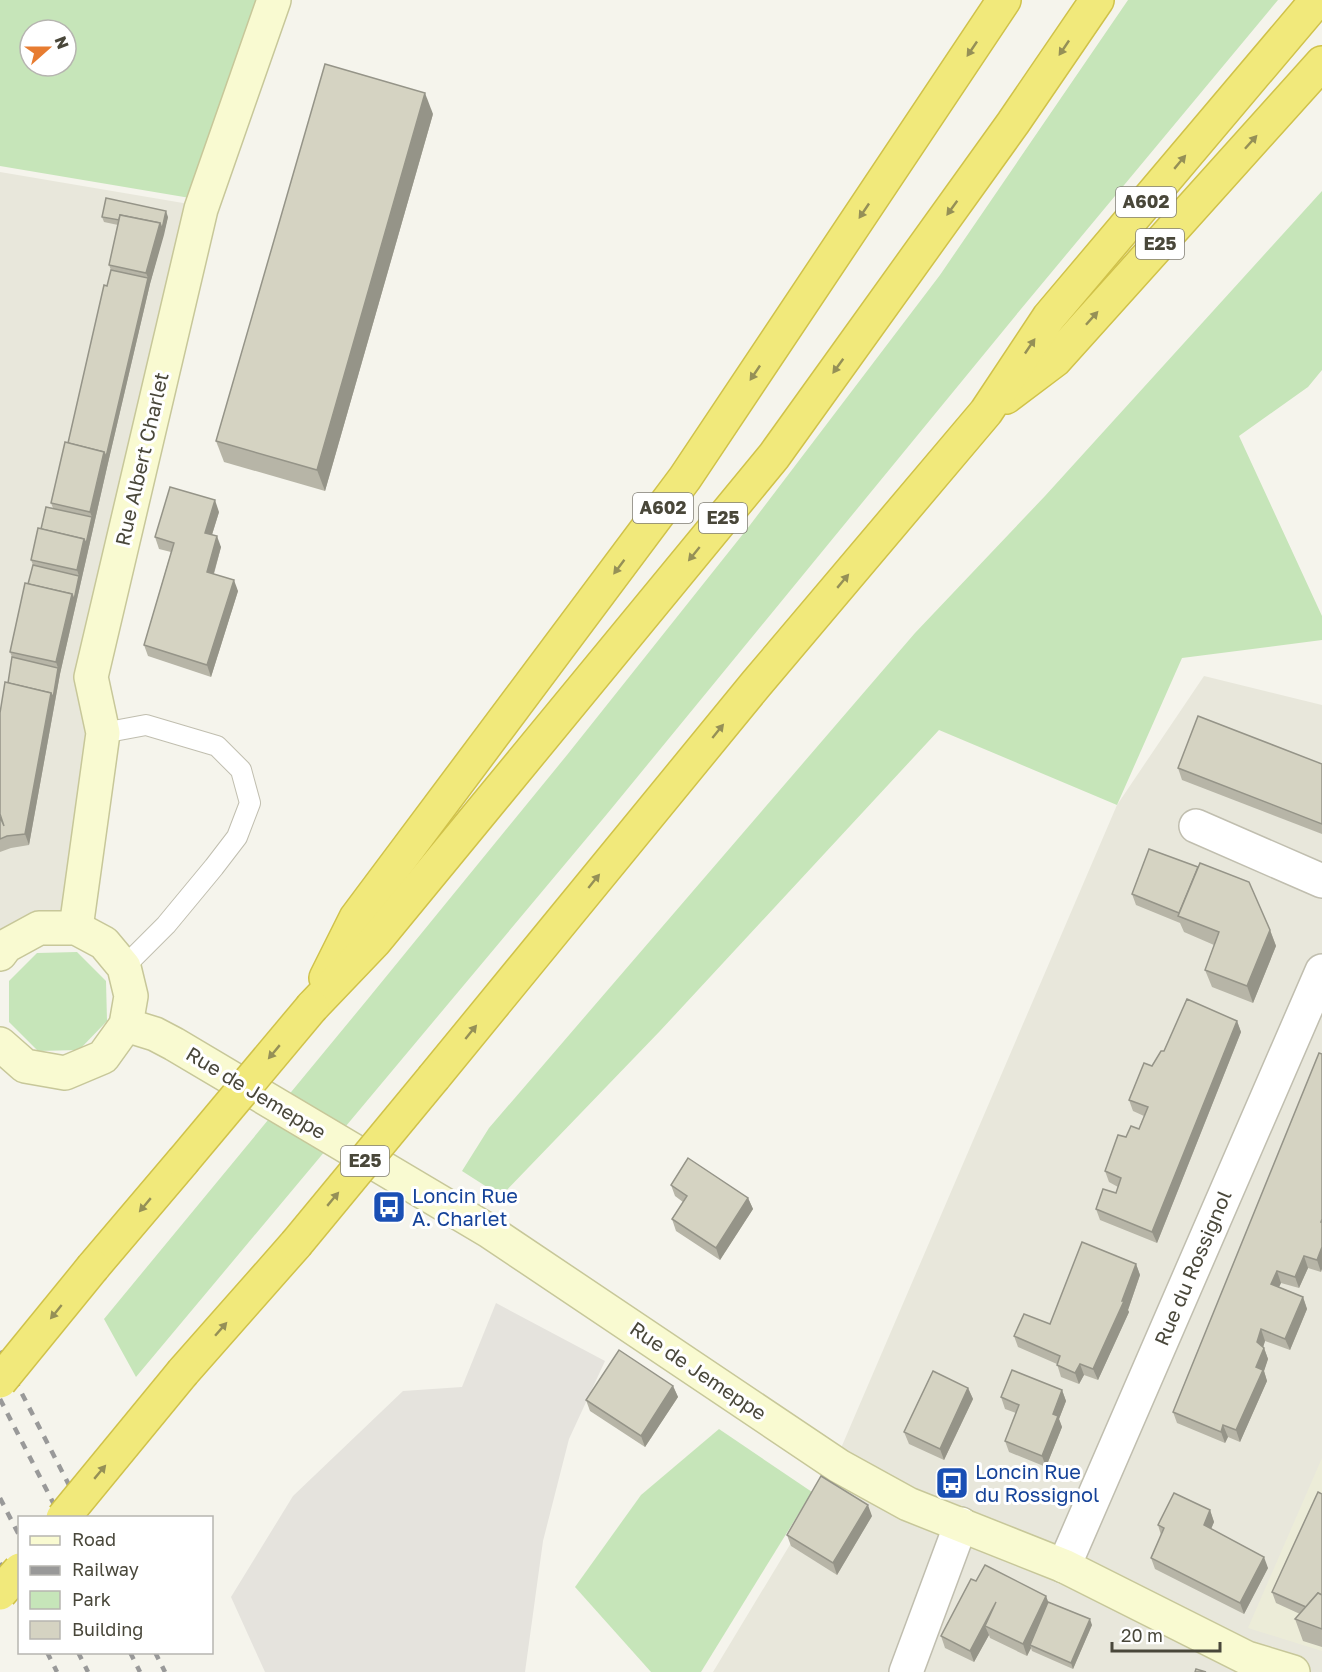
<svg xmlns="http://www.w3.org/2000/svg" width="1322" height="1672" font-family="'Golos Text',sans-serif">
  <style>
    .residential { fill: #e8e7db }
    .industrial { fill: #e5e3dd }
    .education { fill: #ececd8 }
    .green { fill: #c6e5b9; fill-rule: evenodd }
    .lines { fill: none; stroke-linecap: round; stroke-linejoin: round }
    .lane-casing { stroke: #c0beaf; stroke-width: 22 }
    .street-casing { stroke: #c0beaf; stroke-width: 36 }
    .secondary-casing { stroke: #c7c799; stroke-width: 36 }
    .highway-casing { stroke: #d0c24a; stroke-width: 36 }
    .lane { stroke: #fff; stroke-width: 20 }
    .street { stroke: #fff; stroke-width: 33 }
    .secondary { stroke: #f9fad1; stroke-width: 33 }
    .highway { stroke: #f1e97b; stroke-width: 33 }
    .rail { stroke: #999; stroke-width: 4.5; stroke-dasharray: 8 8; stroke-linecap: butt }
    .highway-bridge-casing { stroke: #d0c24a; stroke-width: 36; stroke-linecap: butt }
    .highway-bridge { stroke: #f1e97b; stroke-width: 33 }
    .wall { fill: #b7b5a7 }
    .shaded-wall { fill: #959488 }
    .building { fill: #d5d3c2; stroke: #959488; stroke-width: 1.5 }
    .oneway { fill: #959057 }
    .labels { text-anchor: middle; stroke-width: 6; stroke-linejoin: round; paint-order: stroke }
    .shield { fill: #fff; stroke: #807e75; stroke-width: 1.5 }
    .shield-label { font-size: 18px; font-weight: bold; fill: #49473a }
    .street-label { font-size: 20px; fill: #49473a; stroke: #fff }
    .transit-label { font-size: 20px; fill: #164399; stroke: #fff; text-anchor: start }
  </style>
  <rect width="100%" height="100%" fill="#f5f4ec"/>
  <g class="residential">
    <path d="M0 172 189 204 156 323 80 683 94 732 71 923 8 939 0 930Z"/>
    <path d="M1204 676 1322 705V1672H713L823 1490 1117 805Z"/>
  </g>
  <path class="industrial" d="M496 1303 605 1361 569 1439 543 1541 525 1672H265L231 1597 293 1496 403 1391 462 1387Z"/>
  <path class="education" d="M1322 1458V1651L1248 1628Z"/>
  <g class="green">
    <path d="M0 0H266L196 199 0 166ZM30 30H66V66H30Z"/>
    <path d="M1128 0H1278L1021 309 607 814 136 1377 104 1319 367 1000 567 755 747 529 940 275Z"/>
    <path d="M1322 191V370L1308 387 1239 436 1322 616V640L1182 658 1117 805 939 730 660 1031 501 1196 462 1171 489 1128 915 633 1045 496Z"/>
    <path d="M77 952 106 981 107 1021 79 1050 38 1051 9 1022V981L37 953Z"/>
    <path d="M719 1429 812 1492 701 1672H651L575 1587 641 1495Z"/>
  </g>
  <g class="lines">
    <defs>
      <path id="lane" d="M103 733 146 725 217 746 241 770 250 803 237 837 214 867 166 925 124 967"/>
      <g id="street">
        <path d="M1196 826 1322 881"/>
        <path d="M1064 1566 1322 971"/>
        <path d="M906 1672 961 1524"/>
      </g>
      <g id="secondary">
        <path d="M76 928 103 733 91 677 201 209 274 0"/>
        <path d="M0 954 6 946 39 928H76L104 943 124 967 131 996 126 1025 103 1057 65 1073 25 1066 0 1044"/>
        <path d="M126 1025 155 1034 174 1044 489 1231 839 1466 908 1504 1064 1566 1247 1658 1293 1672"/>
      </g>
      <g id="highway">
        <path d="M1006 397 1055 360 1322 63"/>
        <path d="M326 978 356 918 685 478 1004 0"/>
        <path d="M312 1007 375 941 774 456 1013 123 1097 0"/>
        <path d="M434 1077 756 684 986 412 1049 317 1317 0"/>
        <path d="M93 1267 183 1161"/>
        <path d="M183 1372 296 1244"/>
      </g>
    </defs>
    <use href="#lane" class="lane-casing"/>
    <use href="#street" class="street-casing"/>
    <use href="#secondary" class="secondary-casing"/>
    <use href="#highway" class="highway-casing"/>
    <use href="#lane" class="lane"/>
    <use href="#street" class="street"/>
    <use href="#secondary" class="secondary"/>
    <use href="#highway" class="highway"/>
    <g class="rail">
      <path d="M0 1351 86 1518"/>
      <path d="M0 1399 61 1518"/>
      <path d="M0 1498 20 1537"/>
      <path d="M0 1563 20 1600"/>
      <path d="M47 1652 57 1672"/>
      <path d="M78 1652 88 1672"/>
      <path d="M130 1652 140 1672"/>
      <path d="M155 1652 165 1672"/>
    </g>
    <defs>
      <g id="highway-bridge">
        <path d="M183 1161 312 1007"/>
        <path d="M296 1244 434 1077"/>
        <path d="M0 1381 93 1267"/>
        <path d="M63 1518 183 1372"/>
        <path d="M0 1593 20 1570"/>
      </g>
    </defs>
    <use href="#highway-bridge" class="highway-bridge-casing"/>
    <use href="#highway-bridge" class="highway-bridge"/>
  </g>
  <g class="wall">
    <path d="M433 114 325 491 224 462 216 441Z"/>
    <path d="M102 217H168L150 284 108 463 60 674 29 845 11 848 0 852V817L4 826 8 683 12 657 10 652 33 565 31 560 41 529 53 508 51 503 68 443 111 270 109 265 118 225 104 222Z"/>
    <path d="M219 512 212 535 221 547 214 574 238 591 211 677 148 656 144 645 171 552 159 549 155 537Z"/>
    <path d="M1322 764V834L1182 780 1178 768Z"/>
    <path d="M1132 894 1270 930 1276 946 1253 1003 1212 987 1205 970 1214 945 1184 932 1180 923 1136 905Z"/>
    <path d="M1237 1021 1241 1032 1157 1243 1100 1220 1096 1209 1116 1193 1118 1187 1109 1182 1105 1171 1126 1137 1139 1129 1144 1116 1133 1111 1129 1100 1164 1051Z"/>
    <path d="M1322 1054 1321 1272 1308 1268 1299 1288 1281 1283 1279 1287 1303 1297 1307 1309 1290 1350 1265 1341 1263 1347 1264 1348 1268 1359 1264 1371 1267 1381 1240 1442 1228 1437 1225 1443 1177 1423 1173 1412Z"/>
    <path d="M671 1185 748 1198 753 1209 720 1260 676 1231 672 1219 683 1202 675 1196Z"/>
    <path d="M1136 1264 1140 1275 1128 1310 1129 1312 1098 1380 1084 1375 1079 1384 1061 1377 1057 1364 1018 1347 1014 1336 1050 1324Z"/>
    <path d="M673 1386 678 1397 645 1447 590 1411 586 1400Z"/>
    <path d="M968 1388 973 1399 944 1460 909 1444 904 1432Z"/>
    <path d="M1062 1390 1066 1401 1059 1419 1062 1427 1046 1467 1009 1452 1005 1441 1016 1413 1005 1409 1001 1397Z"/>
    <path d="M1322 1494V1647L1303 1641 1295 1619 1300 1614 1276 1603 1272 1592Z"/>
    <path d="M1210 1510 1214 1522 1211 1529 1268 1568 1244 1614 1155 1569 1151 1558 1161 1535 1158 1525Z"/>
    <path d="M872 1516 837 1575 791 1546 787 1535Z"/>
    <path d="M976 1581 1046 1596 1048 1602 1092 1625 1073 1669 1032 1651 1031 1648 1027 1656 990 1638 989 1635 974 1662 945 1648 941 1636Z"/>
  </g>
  <g class="shaded-wall">
    <path d="M425 93 433 114 325 491 317 470Z"/>
    <path d="M166 211 168 217 164 235 150 284 108 463 60 674 29 845 25 834 51 693 58 668 56 662 72 594 79 576 77 570 84 539 92 517 90 512 104 452 148 278 146 273 160 223Z"/>
    <path d="M215 500 219 512 209 544 205 533Z"/>
    <path d="M217 536 221 547 211 583 207 572Z"/>
    <path d="M234 580 238 591 211 677 207 665Z"/>
    <path d="M1270 930 1276 946 1253 1003 1247 986Z"/>
    <path d="M1237 1021 1241 1032 1157 1243 1152 1232Z"/>
    <path d="M748 1198 753 1209 720 1260 716 1248Z"/>
    <path d="M1322 1247V1269L1321 1272 1317 1260Z"/>
    <path d="M1304 1256 1308 1268 1299 1288 1295 1277Z"/>
    <path d="M1136 1264 1140 1275 1128 1310 1129 1312 1098 1380 1093 1369 1122 1301Z"/>
    <path d="M1277 1271 1281 1283 1275 1295 1271 1284Z"/>
    <path d="M1303 1297 1307 1309 1290 1350 1285 1339Z"/>
    <path d="M1261 1329 1265 1341 1261 1354 1257 1342Z"/>
    <path d="M1264 1348 1268 1359 1264 1371 1267 1381 1240 1442 1236 1430 1256 1367Z"/>
    <path d="M1080 1364 1084 1375 1079 1384 1075 1373Z"/>
    <path d="M673 1386 678 1397 645 1447 641 1436Z"/>
    <path d="M968 1388 973 1399 944 1460 940 1449Z"/>
    <path d="M1062 1390 1066 1401 1059 1419 1062 1427 1046 1467 1042 1456 1053 1414Z"/>
    <path d="M1223 1425 1228 1437 1225 1443 1221 1432Z"/>
    <path d="M868 1505 872 1516 837 1575 833 1563Z"/>
    <path d="M1210 1510 1214 1522 1208 1536 1204 1525Z"/>
    <path d="M1264 1557 1268 1568 1244 1614 1240 1603Z"/>
    <path d="M1046 1596 1050 1607 1030 1645 1031 1648 1027 1656 1023 1644Z"/>
    <path d="M996 1602 985 1626 989 1635 974 1662 970 1651Z"/>
    <path d="M1090 1619 1092 1625 1073 1669 1071 1663Z"/>
  </g>
  <g class="building">
    <path d="M325 64 425 93 317 470 216 441Z"/>
    <path d="M106 198 166 211 162 229 160 223 120 215 119 220 102 217Z"/>
    <path d="M120 215 160 223 146 273 109 265Z"/>
    <path d="M111 270 148 278 106 457 104 452 68 443 104 285 107 286Z"/>
    <path d="M65 442 104 452 90 512 51 503Z"/>
    <path d="M170 487 215 500 205 533 217 536 207 572 234 580 207 665 144 645 174 543 155 537Z"/>
    <path d="M46 507 92 517 86 544 84 539 41 529Z"/>
    <path d="M38 528 84 539 77 570 31 560Z"/>
    <path d="M33 565 79 576 74 600 72 594 28 584Z"/>
    <path d="M25 583 72 594 56 662 10 652Z"/>
    <path d="M12 657 58 668 53 698 51 693 8 683Z"/>
    <path d="M5 682 51 693 25 834 7 836 0 839V817L4 826 0 814V713Z"/>
    <path d="M1198 716 1322 764V824L1178 768Z"/>
    <path d="M1149 849 1198 867 1179 913 1132 894Z"/>
    <path d="M1200 863 1249 882 1270 930 1247 986 1205 970 1219 932 1178 916Z"/>
    <path d="M1187 999 1237 1021 1152 1232 1096 1209 1103 1189 1116 1193 1121 1178 1105 1171 1118 1135 1126 1137 1131 1126 1139 1129 1148 1107 1129 1100 1144 1063 1152 1066 1161 1051H1164Z"/>
    <path d="M1319 1053 1322 1054V1219L1321 1222H1322V1247L1317 1260 1304 1256 1295 1277 1277 1271 1271 1284 1303 1297 1285 1339 1261 1329 1257 1342 1264 1348 1256 1367 1263 1370 1236 1430 1223 1425 1221 1432 1173 1412Z"/>
    <path d="M688 1158 748 1198 716 1248 672 1219 687 1196 671 1185Z"/>
    <path d="M1082 1242 1136 1264 1122 1301H1124L1093 1369 1080 1364 1075 1373 1057 1365 1060 1356 1014 1336 1024 1314 1050 1324Z"/>
    <path d="M619 1350 673 1386 641 1436 586 1400Z"/>
    <path d="M1012 1370 1062 1390 1053 1414 1058 1416 1042 1456 1005 1441 1019 1405 1001 1397Z"/>
    <path d="M933 1371 968 1388 940 1449 904 1432Z"/>
    <path d="M821 1476 868 1505 833 1563 787 1535Z"/>
    <path d="M1318 1492 1322 1494V1595L1318 1593 1306 1607 1272 1592Z"/>
    <path d="M1174 1493 1210 1510 1204 1525 1264 1557 1240 1603 1151 1558 1164 1528 1158 1525Z"/>
    <path d="M985 1565 1046 1596 1023 1644 985 1626 996 1602 970 1651 941 1636 971 1579 976 1581Z"/>
    <path d="M1318 1593 1322 1595V1629L1295 1619Z"/>
    <path d="M1048 1602 1090 1619 1071 1663 1030 1645Z"/>
    <path d="M1196 1669 1206 1672H1195Z"/>
  </g>
  <defs><path id="oneway-solid" d="M-6-.8H1V-3.2L6.5 0L1 3.2V.8H-6Z" transform="scale(1.5)"/></defs>
  <g class="oneway">
    <use href="#oneway-solid" transform="translate(1064 48) rotate(124)"/>
    <use href="#oneway-solid" transform="translate(972 49) rotate(124)"/>
    <use href="#oneway-solid" transform="translate(1251 142) rotate(-48)"/>
    <use href="#oneway-solid" transform="translate(1180 162) rotate(-50)"/>
    <use href="#oneway-solid" transform="translate(952 208) rotate(126)"/>
    <use href="#oneway-solid" transform="translate(864 211) rotate(124)"/>
    <use href="#oneway-solid" transform="translate(1092 318) rotate(-48)"/>
    <use href="#oneway-solid" transform="translate(1030 346) rotate(-56)"/>
    <use href="#oneway-solid" transform="translate(838 366) rotate(126)"/>
    <use href="#oneway-solid" transform="translate(755 373) rotate(124)"/>
    <use href="#oneway-solid" transform="translate(694 554) rotate(129)"/>
    <use href="#oneway-solid" transform="translate(619 567) rotate(127)"/>
    <use href="#oneway-solid" transform="translate(843 581) rotate(-50)"/>
    <use href="#oneway-solid" transform="translate(718 731) rotate(-51)"/>
    <use href="#oneway-solid" transform="translate(594 881) rotate(-51)"/>
    <use href="#oneway-solid" transform="translate(471 1032) rotate(-51)"/>
    <use href="#oneway-solid" transform="translate(274 1052) rotate(130)"/>
    <use href="#oneway-solid" transform="translate(333 1199) rotate(-50)"/>
    <use href="#oneway-solid" transform="translate(145 1205) rotate(130)"/>
    <use href="#oneway-solid" transform="translate(56 1312) rotate(129)"/>
    <use href="#oneway-solid" transform="translate(221 1329) rotate(-49)"/>
    <use href="#oneway-solid" transform="translate(100 1472) rotate(-50)"/>
  </g>
  <defs>
    <symbol id="bus-square" viewBox="-11 -11 22 22"><rect x="-9" y="-9" width="18" height="18" rx="4" fill="#1a4fb4" stroke="#fff"/><path d="M-5-6H5V4H4V6H2V4H-2V6H-4V4H-5ZM-3.5-4V0h7V-4ZM-3.5 1.2v1.5H-2V1.2ZM2 1.2v1.5H3.5V1.2Z" fill="#fff"/></symbol>
  </defs>
  <g fill-rule="evenodd">
    <use href="#bus-square" x="370" y="1188" width="38" height="38"/>
    <use href="#bus-square" x="933" y="1464" width="38" height="38"/>
  </g>
  <g class="labels">
    <g class="shield">
      <rect x="1116" y="187" width="60" height="30" rx="4.5"/>
      <rect x="1136" y="229" width="48" height="30" rx="4.5"/>
      <rect x="633" y="493" width="60" height="30" rx="4.5"/>
      <rect x="699" y="503" width="48" height="30" rx="4.5"/>
      <rect x="341" y="1146" width="48" height="30" rx="4.5"/>
    </g>
    <g class="shield-label">
      <text x="1146" y="208">A602</text>
      <text x="1160" y="250">E25</text>
      <text x="663" y="514">A602</text>
      <text x="723" y="524">E25</text>
      <text x="365" y="1167">E25</text>
    </g>
    <g class="street-label">
      <text transform="translate(142 459) rotate(-77)" y="7">Rue Albert Charlet</text>
      <text transform="translate(256 1093) rotate(31)" y="7">Rue de Jemeppe</text>
      <text transform="translate(1193 1268) rotate(-67)" y="7">Rue du Rossignol</text>
      <text transform="translate(698 1371) rotate(34)" y="7">Rue de Jemeppe</text>
    </g>
    <g class="transit-label">
      <text x="412" y="1203">Loncin Rue<tspan x="412" dy="23">A. Charlet</tspan></text>
      <text x="975" y="1479">Loncin Rue<tspan x="975" dy="23">du Rossignol</tspan></text>
    </g>
  </g>
  <rect x="18" y="1516" width="195" height="138" fill="#ffffff" stroke="#b6b5b0" stroke-width="1.5"/>
  <rect x="30" y="1536" width="30" height="9" fill="#f9fad1" stroke="#b6b5b0" stroke-width="1.5"/>
  <text x="72" y="1546" font-size="18" fill="#49473a">Road</text>
  <rect x="30" y="1566" width="30" height="9" fill="#999999" stroke="#b6b5b0" stroke-width="1.5"/>
  <text x="72" y="1576" font-size="18" fill="#49473a">Railway</text>
  <rect x="30" y="1591" width="30" height="18" fill="#c6e5b9" stroke="#b6b5b0" stroke-width="1.5"/>
  <text x="72" y="1606" font-size="18" fill="#49473a">Park</text>
  <rect x="30" y="1621" width="30" height="18" fill="#d5d3c2" stroke="#b6b5b0" stroke-width="1.5"/>
  <text x="72" y="1636" font-size="18" fill="#49473a">Building</text>
  <g transform="translate(48 48) rotate(69)"><circle r="28" fill="#ffffff" stroke="#b6b5b0" stroke-width="1.5"/>
  <path d="M0-4.5L10 22L0 15L-10 22Z" fill="#e77c31"/>
  <text y="-9" font-size="16" font-weight="bold" text-anchor="middle" fill="#49473a">N</text>
  </g>
  <path d="M1112 1642v9h108v-9" fill="none" stroke="#49473a" stroke-width="3"/>
  <text x="1121" y="1642" font-size="18" fill="#49473a" stroke="#ffffff" stroke-width="4.5" paint-order="stroke">20 m</text>
</svg>
